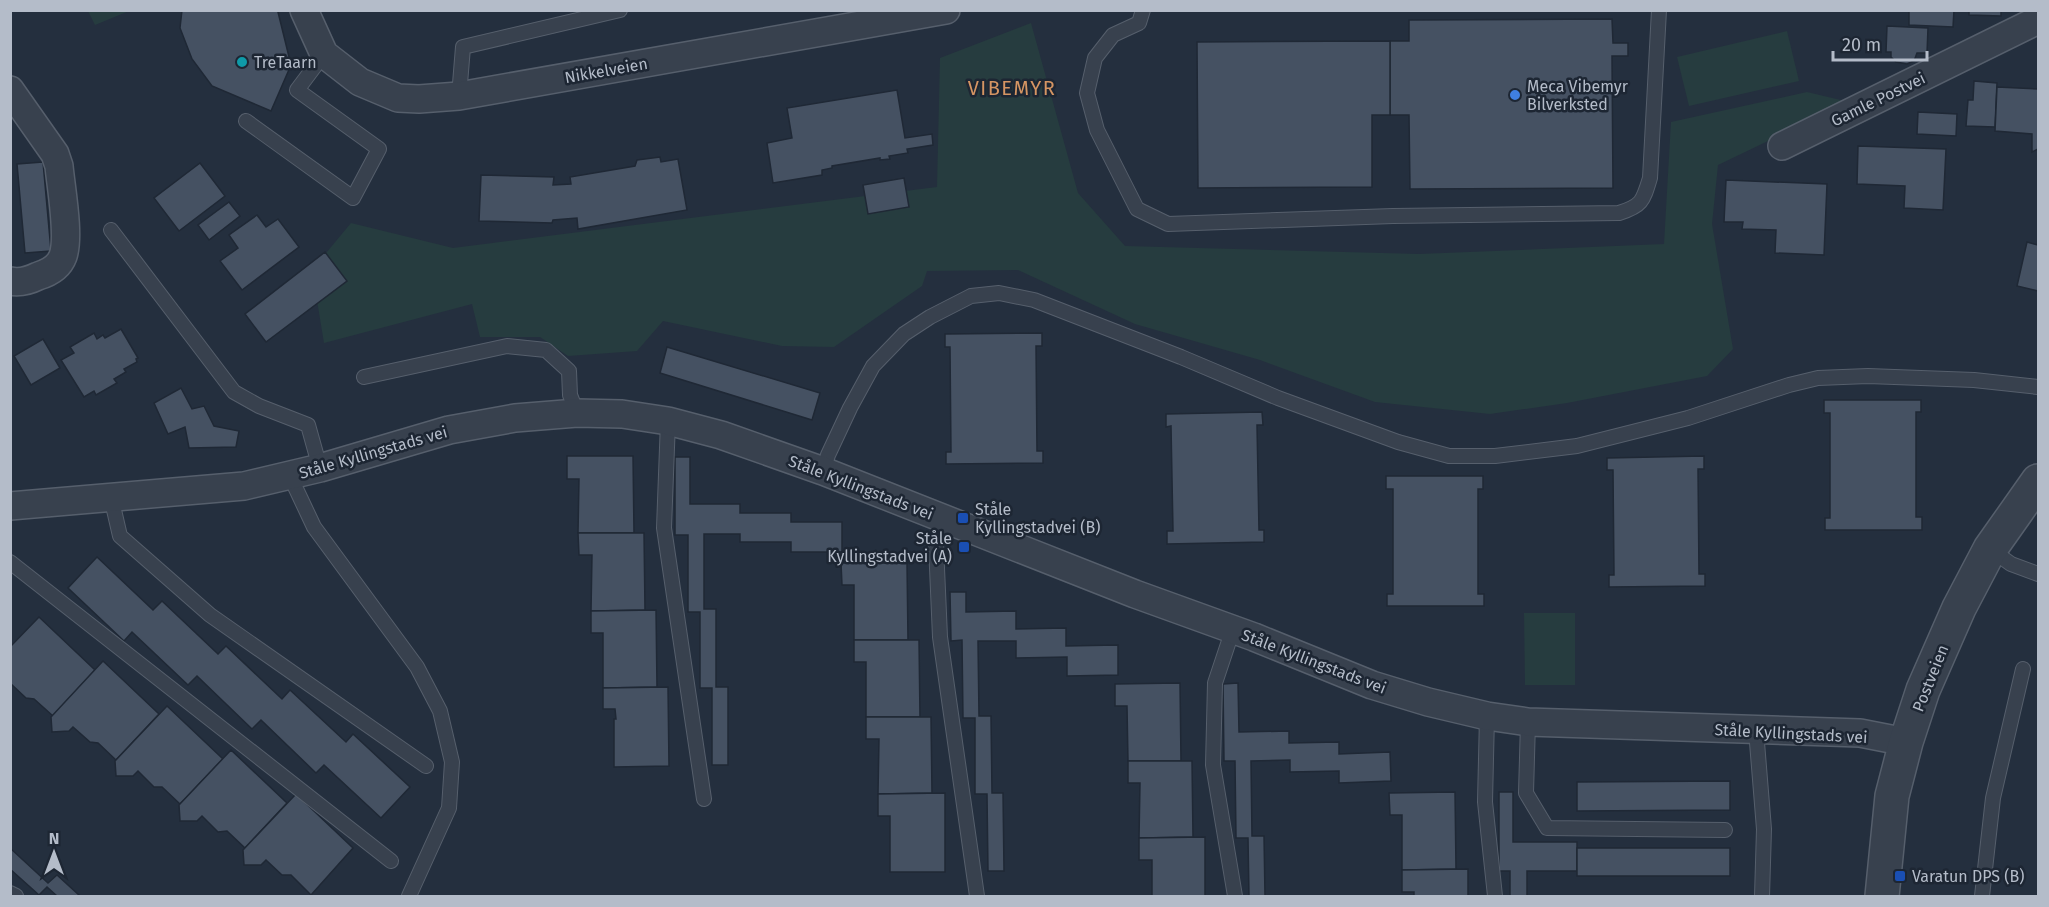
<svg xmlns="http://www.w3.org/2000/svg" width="2049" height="907" font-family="'Fira Sans',sans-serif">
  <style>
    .green { fill: #263c3f }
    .building { fill: #455162; stroke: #1f2835; stroke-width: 1.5 }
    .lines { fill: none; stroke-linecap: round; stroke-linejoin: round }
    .service-casing { stroke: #565f6c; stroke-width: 16 }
    .minor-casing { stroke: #565f6c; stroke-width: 30 }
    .tertiary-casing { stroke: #565f6c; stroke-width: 36 }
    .service { stroke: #38414e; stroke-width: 14 }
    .minor { stroke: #38414e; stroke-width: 27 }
    .tertiary { stroke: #38414e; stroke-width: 33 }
    .culture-dot { fill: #0f9aa8; stroke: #1d2633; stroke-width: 2 }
    .shop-dot { fill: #3f7fe0; stroke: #1d2633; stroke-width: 2 }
    .transit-dot { fill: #1a4fb4; stroke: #1d2633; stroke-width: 2 }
    .labels { text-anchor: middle; stroke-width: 5; stroke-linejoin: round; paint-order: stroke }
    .poi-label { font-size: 16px; fill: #b4bcc9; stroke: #1d2633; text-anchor: start }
    .street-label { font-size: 16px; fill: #b4bcc9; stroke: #1d2633 }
    .quarter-label { font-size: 20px; letter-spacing: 1.5px; fill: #d59563; stroke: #1d2633 }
  </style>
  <rect width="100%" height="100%" fill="#242f3e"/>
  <g class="green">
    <path d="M88 11H129L95 25Z"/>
    <path d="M1031 23 1078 193 1125 246 1419 254 1664 244 1671 122 1807 92 1849 102 1718 165 1712 224 1733 349 1707 376 1567 403 1490 414 1375 402 1260 360 1135 324 1018 270 927 271 922 286 834 347 782 346 663 321 637 351 568 356 540 337H480L472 304 324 343 312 270 351 223 453 248 937 187 940 58Z"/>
    <path d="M1787 31 1799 81 1689 106 1677 57Z"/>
    <path d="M1524 613H1575V685H1525Z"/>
  </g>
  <g class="building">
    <path d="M182 10H276L278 12 291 65 271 111 212 86 192 59 180 28Z"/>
    <path d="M1909 10H1954L1953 27 1909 25Z"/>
    <path d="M1969 10H2001V16L1969 15Z"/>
    <path d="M1612 19 1613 43H1628V56H1612L1613 188 1410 189 1409 115H1390V41H1409V20Z"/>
    <path d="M1887 26 1928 28 1927 53H1917L1914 61 1907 64 1896 62 1891 57V52H1886Z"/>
    <path d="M1390 41V115H1372V187L1198 188 1197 42Z"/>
    <path d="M1974 81 1997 83 1995 127 1966 126 1968 100H1973Z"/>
    <path d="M1997 87 2038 89V149L2032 152V134L1995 131Z"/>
    <path d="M897 90 905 138 932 134 933 145 907 149 908 153 889 156 890 159 880 160V158L832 166V168L822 170V175L773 183 767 143 792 138 787 108Z"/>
    <path d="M1918 112 1957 114 1956 136 1917 134Z"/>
    <path d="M1858 146 1946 149 1943 210 1904 208 1905 186 1857 184Z"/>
    <path d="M660 157 661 162 678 159 687 210 578 229 577 218 553 220 552 223 479 221 481 175 554 177 553 185 571 184 570 177 635 166 637 160Z"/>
    <path d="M43 162 51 251 25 253 17 164Z"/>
    <path d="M200 163 225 196 179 231 154 198Z"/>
    <path d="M904 178 909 207 868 214 863 185Z"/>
    <path d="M1726 180 1827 184 1824 255 1775 253 1776 230 1742 229 1743 222H1724Z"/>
    <path d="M229 202 240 216 209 240 198 225Z"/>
    <path d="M257 215 266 227 278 219 299 247 242 290 220 261 238 248 229 235Z"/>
    <path d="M2027 242 2038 245V291L2017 286Z"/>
    <path d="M325 252 347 281 266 342 245 314Z"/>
    <path d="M121 329 138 358 136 359 137 362 124 369 126 372 114 379 117 383 96 395 94 391 84 397 61 360 74 353 70 347 94 333 97 339 103 335 105 338Z"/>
    <path d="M1042 333V346H1036L1037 451H1043V463L946 464V452H951L950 347H945V334Z"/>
    <path d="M43 339 60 368 31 385 14 356Z"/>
    <path d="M667 347 820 393 812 420 660 373Z"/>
    <path d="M181 388 192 409 204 406 214 426 239 431 236 447 189 448 185 427 168 434 154 403Z"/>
    <path d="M1824 400H1921V412H1916V517H1922V530H1825V518H1830V413H1824Z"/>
    <path d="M1262 412 1263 425H1257L1259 530H1264V542L1167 544V531H1173L1171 426 1166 427V414Z"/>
    <path d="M567 456H633L634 533H578L579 479H567Z"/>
    <path d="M1704 456V469H1698L1699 574H1705V586L1609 587V575H1614L1613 470H1607V458Z"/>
    <path d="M675 457H690V504H740V513H791V522H842V552H791V542H740V534H704V609H716V687H728V765H712V688H700V612H688V535H675Z"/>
    <path d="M1386 476H1483V489H1478V594H1484V606H1387V594H1393V489H1386Z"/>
    <path d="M578 533H644L645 610 591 611 592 555H579Z"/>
    <path d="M97 557 153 610 162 601 218 654 226 646 282 699 290 690 346 742 353 734 410 787 381 818 324 765 316 773 261 720 252 729 197 676 188 685 132 632 124 641 68 588Z"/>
    <path d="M841 563H907L908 640H854V585H842Z"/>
    <path d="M950 592H966V612L1016 611V629L1066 628V646L1118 645V675L1067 676V657L1016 658V641H978L979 716H991L992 793H1003L1004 871H988L987 794H975V718H963L962 640 951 641Z"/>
    <path d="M656 610 657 687 603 688V633H591V611Z"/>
    <path d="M39 617 95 670 53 716 34 699 26 698 10 683V647Z"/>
    <path d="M854 640H919L920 717H866V662H854Z"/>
    <path d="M103 661 159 714 116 760 98 743 90 742 73 727 69 731 52 732 51 717Z"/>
    <path d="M1180 683 1181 761H1128L1127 706H1115V684Z"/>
    <path d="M1238 683 1239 732 1289 731V743L1339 742V754L1390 752 1391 781 1339 783V771L1290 772V760L1251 761 1252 836H1264L1265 896H1249L1248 838H1236L1235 761H1224L1223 684Z"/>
    <path d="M668 687 669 766 614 767V719H616L615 709H603V688Z"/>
    <path d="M167 706 223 759 180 804 162 787H154L138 771 133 776H116L115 761Z"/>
    <path d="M866 717H931L932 793 878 794 879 739H866Z"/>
    <path d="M231 750 287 803 245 848 227 831 218 832 202 816 197 821H180L179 805Z"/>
    <path d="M1128 761H1192L1193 837 1139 838 1140 783H1128Z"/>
    <path d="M1730 781V810L1577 811V782Z"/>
    <path d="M1455 792 1456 869 1402 870V815H1390L1389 793Z"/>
    <path d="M1499 792H1513V842H1577V871H1527V896H1510V871H1499Z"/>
    <path d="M945 793V872H890V816H878V794Z"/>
    <path d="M296 794 353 848 311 895 291 875H282L266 860 261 865H244L243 850Z"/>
    <path d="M1205 837V896H1152V860H1139V838Z"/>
    <path d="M10 848 48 883 57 875 80 896H57L47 887 39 895 10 869Z"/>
    <rect x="1577" y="848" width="153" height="28"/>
    <path d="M1468 869V896H1414V892H1402V870Z"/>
  </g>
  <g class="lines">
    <defs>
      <g id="service">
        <path d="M1143 10 1139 23 1113 35 1095 58 1087 93 1097 130 1137 209 1168 224 1393 216 1619 213C1642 206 1643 201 1650 178L1659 10"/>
        <path d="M459 96 463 47 620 10"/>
        <path d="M246 121 353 198 379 149 297 90 324 54"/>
        <path d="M111 230 234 392 259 406 308 425 320 468"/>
        <path d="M364 377 507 346 546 350 569 371 570 395 577 413"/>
        <path d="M668 421 664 528 704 799"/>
        <path d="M823 471 828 455 850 408 873 366 904 334 930 317 971 296 999 293 1034 300 1181 357 1278 398 1398 442 1449 456H1495L1577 446 1688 418 1789 385 1818 378 1868 376 1974 380 2038 387"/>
        <path d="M290 476 314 527 417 667 440 711 452 762 449 808 409 896"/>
        <path d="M111 497 120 536 210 615 426 766"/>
        <path d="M946 519 936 545 940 637 977 896"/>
        <path d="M1990 549 2011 564 2038 574"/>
        <path d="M10 562 391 861"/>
        <path d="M1233 629 1215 683 1213 765 1235 896"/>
        <path d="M1487 716 1485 802 1495 896"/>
        <path d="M1528 722 1526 793 1547 828 1725 830"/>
        <path d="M1756 730 1764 829 1762 896"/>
        <path d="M10 893 16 896"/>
        <path d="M1982 896 1993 798 2023 669"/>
      </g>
      <g id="minor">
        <path d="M304 10 324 54 360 82 398 98 419 99 459 96 946 10"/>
        <path d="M10 90 55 154 59 166C61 188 70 236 63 256 59 267 48 273 38 276 30 280 19 283 10 281"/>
        <path d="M1782 146 2038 20"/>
        <path d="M10 506 244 486 320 468 449 430 515 418 577 413 622 414 668 421 721 435 823 471 1135 594 1254 637 1372 685 1428 702 1487 716 1528 722 1860 733 1906 742"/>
      </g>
      <path id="tertiary" d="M1882 896 1892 796 1906 742 1923 690 1959 608 1990 549 2038 481"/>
    </defs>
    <use href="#service" class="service-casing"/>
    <use href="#minor" class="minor-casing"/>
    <use href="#tertiary" class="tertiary-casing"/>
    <use href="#service" class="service"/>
    <use href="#minor" class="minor"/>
    <use href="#tertiary" class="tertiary"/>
  </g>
  <circle class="culture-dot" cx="242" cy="62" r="6"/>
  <circle class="shop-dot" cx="1515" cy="95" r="6"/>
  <g class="transit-dot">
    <rect x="957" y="512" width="12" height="12" rx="3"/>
    <rect x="958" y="541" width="12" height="12" rx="3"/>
    <rect x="1894" y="870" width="12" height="12" rx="3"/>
  </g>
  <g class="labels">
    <g class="poi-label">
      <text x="254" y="68">TreTaarn</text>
      <text x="1527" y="92">Meca Vibemyr<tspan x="1527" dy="18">Bilverksted</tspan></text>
      <text x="975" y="515">Ståle<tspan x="975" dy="18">Kyllingstadvei (B)</tspan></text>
      <text x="952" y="544" text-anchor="end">Ståle<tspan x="952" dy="18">Kyllingstadvei (A)</tspan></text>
      <text x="1912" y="882">Varatun DPS (B)</text>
    </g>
    <g class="street-label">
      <text transform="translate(606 70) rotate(-10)" y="6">Nikkelveien</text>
      <text transform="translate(1878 99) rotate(-26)" y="6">Gamle Postvei</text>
      <text transform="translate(373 452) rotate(-16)" y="6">Ståle Kyllingstads vei</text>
      <text transform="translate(861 487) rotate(21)" y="6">Ståle Kyllingstads vei</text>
      <text transform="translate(1314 661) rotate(21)" y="6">Ståle Kyllingstads vei</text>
      <text transform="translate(1930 678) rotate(-68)" y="6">Postveien</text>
      <text transform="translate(1791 733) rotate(3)" y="6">Ståle Kyllingstads vei</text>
    </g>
    <g class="quarter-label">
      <text x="1012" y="95">VIBEMYR</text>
    </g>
  </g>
  <rect width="2049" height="907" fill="none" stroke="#b4bcc9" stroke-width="24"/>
  <g transform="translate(54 853)" stroke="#1d2633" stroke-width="4.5" paint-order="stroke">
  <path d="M0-4.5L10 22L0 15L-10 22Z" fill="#b4bcc9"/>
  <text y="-9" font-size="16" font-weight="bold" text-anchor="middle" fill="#b4bcc9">N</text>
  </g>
  <path d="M1833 51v9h94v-9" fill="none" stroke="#b4bcc9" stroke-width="3"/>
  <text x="1842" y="51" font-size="18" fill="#b4bcc9" stroke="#1d2633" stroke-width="4.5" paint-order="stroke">20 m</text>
</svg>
